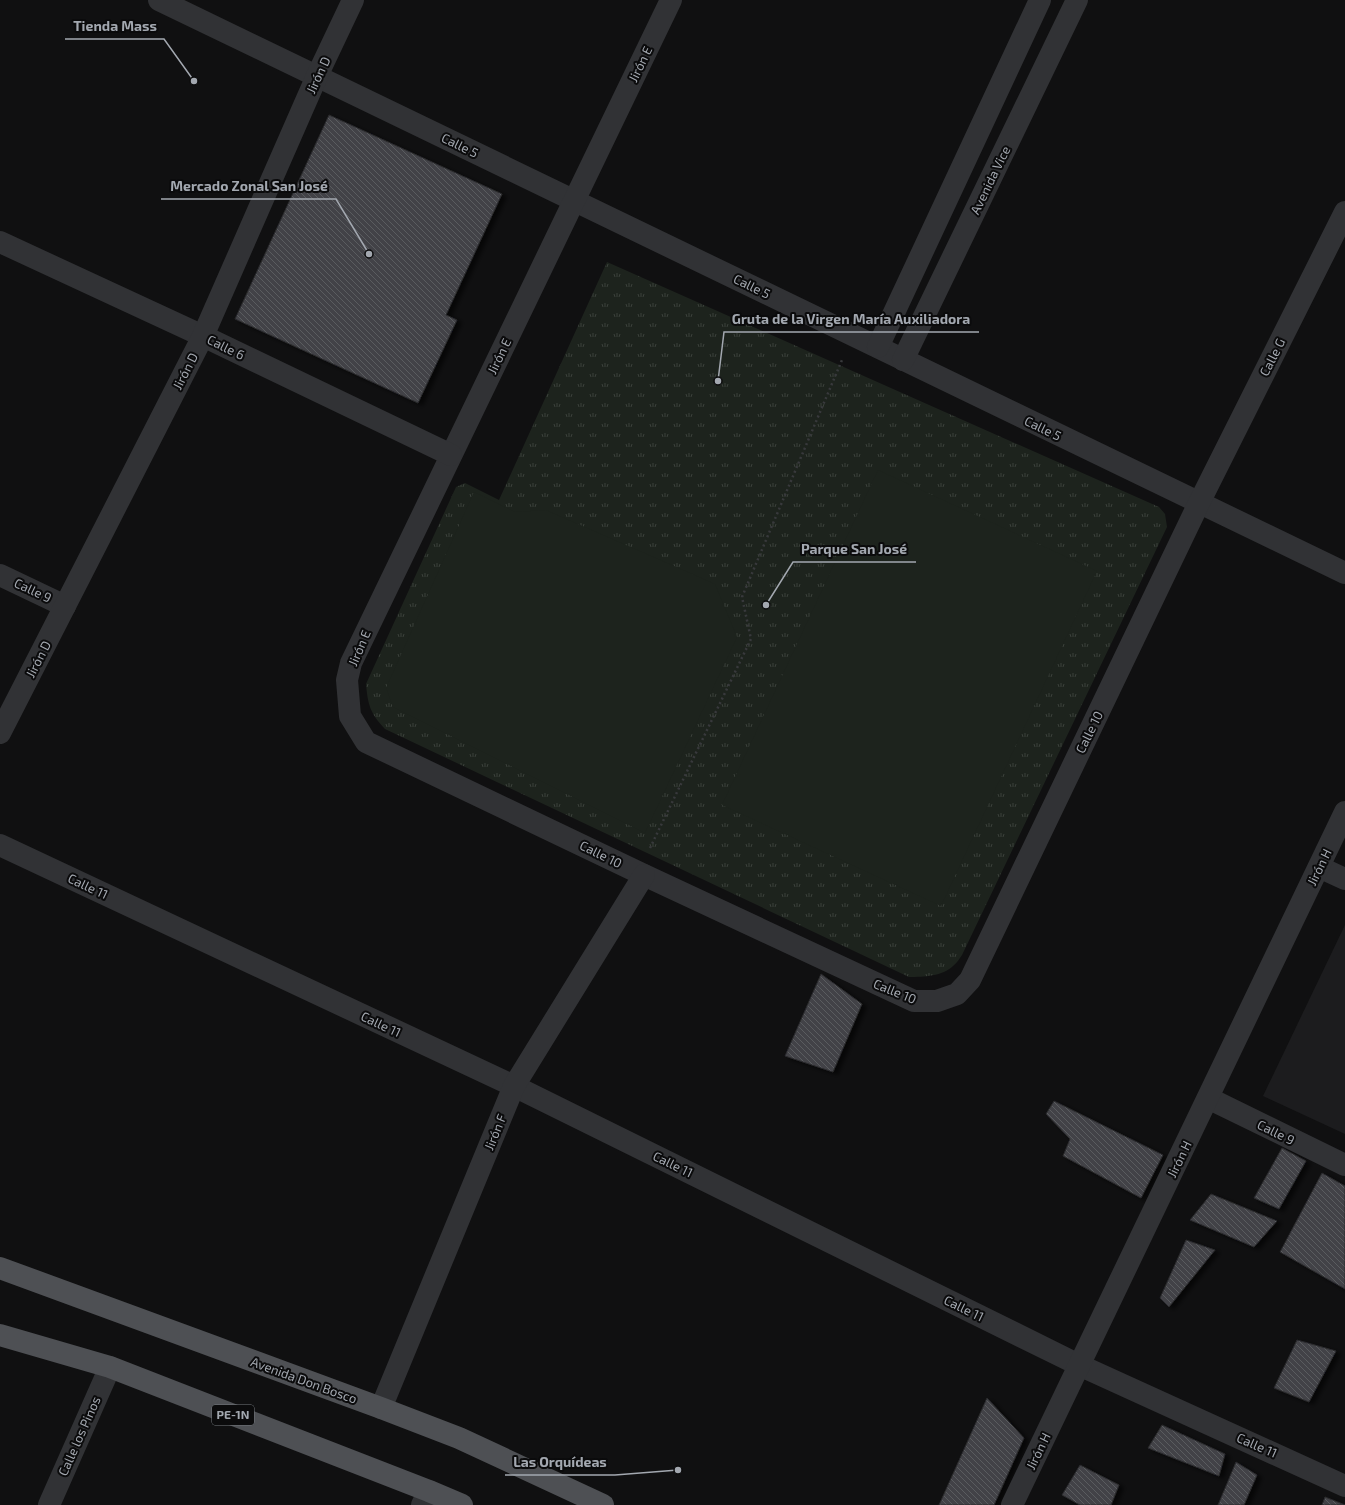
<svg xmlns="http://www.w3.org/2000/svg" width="1345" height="1505" font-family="'Exo 2',sans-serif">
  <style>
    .built { fill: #1c1c1e }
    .grass { fill: url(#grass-tufts) }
    .pitch { fill: #1d231d }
    .building { fill: url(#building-back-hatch); stroke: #2a2a2d; filter: url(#shadow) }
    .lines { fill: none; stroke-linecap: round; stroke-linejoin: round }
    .path { stroke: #38393c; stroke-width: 2.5; stroke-dasharray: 2 3; stroke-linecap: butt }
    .minor { stroke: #313235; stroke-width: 22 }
    .major { stroke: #4e5054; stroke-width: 22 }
    .labels { text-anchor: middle; stroke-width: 4; stroke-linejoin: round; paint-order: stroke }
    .shield { fill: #0b0b0c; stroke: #75797f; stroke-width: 1 }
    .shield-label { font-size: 12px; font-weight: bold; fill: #a3a8b0 }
    .street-label { font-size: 13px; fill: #a3a8b0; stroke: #0b0b0c }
    .leader { fill: none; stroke: #a3a8b0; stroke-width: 1.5 }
    .callout-dot { fill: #a3a8b0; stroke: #0b0b0c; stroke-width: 1.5 }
    .callout-label { font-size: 14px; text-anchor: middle; font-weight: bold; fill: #a3a8b0; stroke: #0b0b0c; stroke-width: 4; stroke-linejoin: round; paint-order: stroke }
  </style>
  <defs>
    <pattern id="grass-tufts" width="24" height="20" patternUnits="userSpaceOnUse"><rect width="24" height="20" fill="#1d231d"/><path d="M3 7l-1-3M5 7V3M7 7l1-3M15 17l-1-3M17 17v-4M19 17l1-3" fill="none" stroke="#3b403b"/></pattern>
    <pattern id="building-back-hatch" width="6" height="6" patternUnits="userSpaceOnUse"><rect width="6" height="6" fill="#424346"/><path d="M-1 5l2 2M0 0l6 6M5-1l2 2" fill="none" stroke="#5a5b5e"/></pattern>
    <filter id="shadow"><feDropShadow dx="4.5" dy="2.5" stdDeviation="2" flood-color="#0009"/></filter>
  </defs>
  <rect width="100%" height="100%" fill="#101011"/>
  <path class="built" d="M1345 925V1134L1263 1096Z"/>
  <path class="grass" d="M607 262 1159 507 1165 514 1167 527 962 955C959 959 957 963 953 966 943 976 923 977 909 977L385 729C370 713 368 705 366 684L456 487 465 483 499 500Z"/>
  <g class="pitch">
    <path d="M878 470 1097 571 941 906 722 805Z"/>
    <path d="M474 492 515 512 546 510 715 584 737 637 645 833 393 707 386 688Z"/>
  </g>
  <g class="building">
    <path d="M329 115 502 194 446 315 457 320 418 403 235 319Z"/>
    <path d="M821 974 862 1004 833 1072 785 1056Z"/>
    <path d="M1054 1101 1163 1155 1141 1198 1063 1156 1070 1139 1046 1114Z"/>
    <path d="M1282 1148 1306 1161 1279 1209 1254 1198Z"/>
    <path d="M1322 1173 1345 1186V1289L1280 1252Z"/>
    <path d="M1211 1194 1277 1221 1254 1247 1190 1220Z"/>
    <path d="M1186 1240 1215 1250 1169 1307 1160 1298Z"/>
    <path d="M1297 1340 1336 1351 1309 1402 1274 1388Z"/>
    <path d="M987 1398 1024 1438 994 1505H939Z"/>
    <path d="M1162 1425 1225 1454 1219 1476 1148 1448Z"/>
    <path d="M1236 1462 1257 1475 1244 1505H1218Z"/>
    <path d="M1080 1465 1119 1485 1111 1505H1080L1062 1495Z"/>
    <path d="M1325 1497 1345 1505H1322Z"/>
  </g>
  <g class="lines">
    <path class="path" d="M650 848 751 639 742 597 842 360"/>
    <g class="minor">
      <path d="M159 0 1345 573"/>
      <path d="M671 0 351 663 347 680 350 716 366 742 644 875 914 1001H937L957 994 970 980 1199 503 1345 212"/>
      <path d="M0 242 203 336 451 455"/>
      <path d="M878 347 1040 0"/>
      <path d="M903 360 1077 0"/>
      <path d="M0 575 65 606"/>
      <path d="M0 733 203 336 317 76 353 0"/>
      <path d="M0 845 514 1086 1079 1365 1345 1486"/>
      <path d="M1319 867 1345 879"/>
      <path d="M1208 1098 1345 1165"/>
      <path d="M381 1408 514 1086 644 875"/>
      <path d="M49 1505 110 1367"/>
      <path d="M422 1505 429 1491"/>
      <path d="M1012 1505 1345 812"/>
    </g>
    <g class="major">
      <path d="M0 1268 381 1408 459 1438 603 1505"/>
      <path d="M0 1335 110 1367 429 1491 462 1505"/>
    </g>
  </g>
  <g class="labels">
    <rect class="shield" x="212" y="1405" width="42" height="20" rx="3"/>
    <g class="shield-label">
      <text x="233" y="1419">PE-1N</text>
    </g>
    <g class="street-label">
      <text transform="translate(640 64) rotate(-64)" y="5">Jirón E</text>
      <text transform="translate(318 75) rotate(-65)" y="5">Jirón D</text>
      <text transform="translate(460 145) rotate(26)" y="5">Calle 5</text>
      <text transform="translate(990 180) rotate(-64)" y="5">Avenida Vice</text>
      <text transform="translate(752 286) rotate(26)" y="5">Calle 5</text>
      <text transform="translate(226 347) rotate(26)" y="5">Calle 6</text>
      <text transform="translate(499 356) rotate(-64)" y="5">Jirón E</text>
      <text transform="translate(1272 357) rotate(-63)" y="5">Calle G</text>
      <text transform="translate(185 371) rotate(-63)" y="5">Jirón D</text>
      <text transform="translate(1043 428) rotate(26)" y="5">Calle 5</text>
      <text transform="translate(33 590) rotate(25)" y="5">Calle 9</text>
      <text transform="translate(359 648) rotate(-67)" y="5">Jirón E</text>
      <text transform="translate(38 659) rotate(-63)" y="5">Jirón D</text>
      <text transform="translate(1089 732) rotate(-64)" y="5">Calle 10</text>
      <text transform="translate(601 854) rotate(26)" y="5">Calle 10</text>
      <text transform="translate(1319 867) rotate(-64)" y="5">Jirón H</text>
      <text transform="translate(88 886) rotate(25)" y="5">Calle 11</text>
      <text transform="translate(895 991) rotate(22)" y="5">Calle 10</text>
      <text transform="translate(381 1024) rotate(25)" y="5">Calle 11</text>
      <text transform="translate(495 1132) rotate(-68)" y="5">Jirón F</text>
      <text transform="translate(1276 1132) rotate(26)" y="5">Calle 9</text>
      <text transform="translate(1179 1159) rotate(-64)" y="5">Jirón H</text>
      <text transform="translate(673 1164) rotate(26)" y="5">Calle 11</text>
      <text transform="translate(964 1308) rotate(26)" y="5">Calle 11</text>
      <text transform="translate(304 1380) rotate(20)" y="5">Avenida Don Bosco</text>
      <text transform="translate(79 1436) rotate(-66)" y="5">Calle los Pinos</text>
      <text transform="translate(1257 1445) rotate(24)" y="5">Calle 11</text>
      <text transform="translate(1038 1451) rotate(-64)" y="5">Jirón H</text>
    </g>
  </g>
  <path class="leader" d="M194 81L164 39H65M369 254L336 199H161M718 381L724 332H979M766 605L793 562H916M678 1470L615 1475H505"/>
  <g class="callout-dot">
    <circle cx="194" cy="81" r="4"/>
    <circle cx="369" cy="254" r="4"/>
    <circle cx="718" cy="381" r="4"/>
    <circle cx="766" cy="605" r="4"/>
    <circle cx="678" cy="1470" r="4"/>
  </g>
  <g class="callout-label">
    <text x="115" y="31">Tienda Mass</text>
    <text x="249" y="191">Mercado Zonal San José</text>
    <text x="851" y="324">Gruta de la Virgen María Auxiliadora</text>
    <text x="854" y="554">Parque San José</text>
    <text x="560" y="1467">Las Orquídeas</text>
  </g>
</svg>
